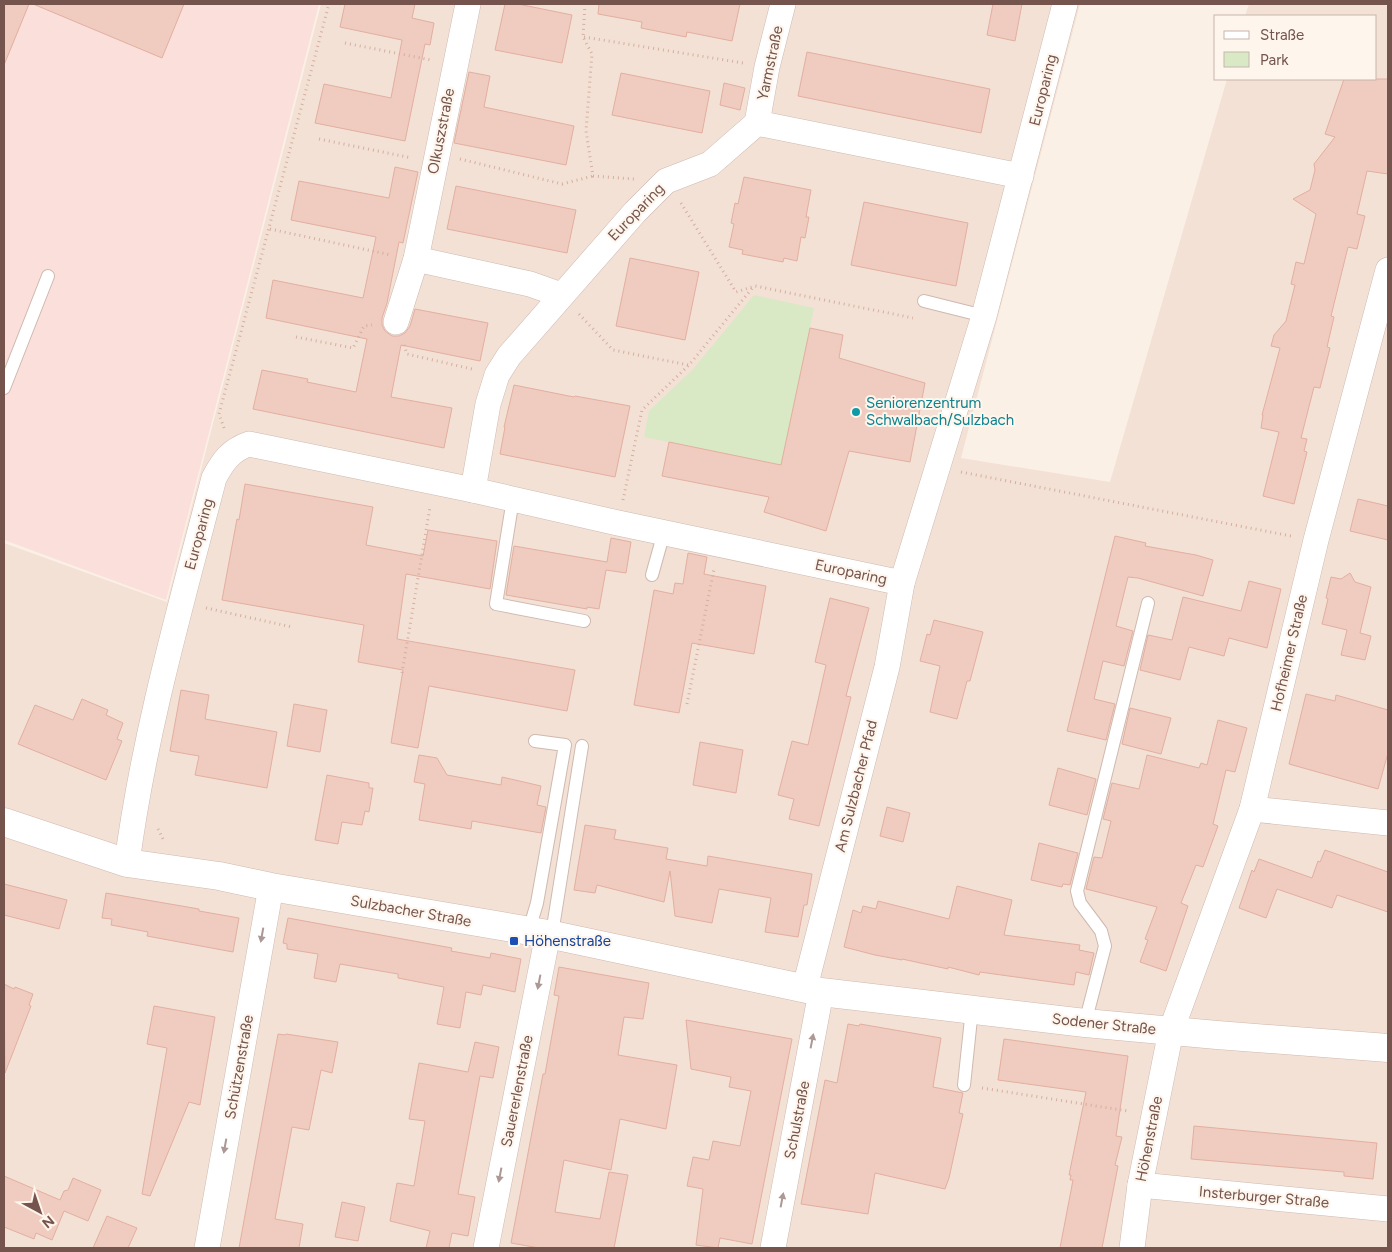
<svg xmlns="http://www.w3.org/2000/svg" width="1392" height="1252" font-family="Figtree,sans-serif">
  <style>
    .residential { fill: #f3e1d5 }
    .commercial { fill: #fbdfdb }
    .green { fill: #d9e9c5 }
    .building { fill: #f0cbbf; stroke: #e2afa0 }
    .lines { fill: none; stroke-linecap: round; stroke-linejoin: round }
    .lane-casing { stroke: #cfb9b0; stroke-width: 14 }
    .street-casing { stroke: #cfb9b0; stroke-width: 26 }
    .secondary-casing { stroke: #d1b8ad; stroke-width: 29 }
    .path { stroke: #d5aea2; stroke-width: 3; stroke-dasharray: 1 4; stroke-linecap: butt }
    .lane { stroke: #fff; stroke-width: 12 }
    .street { stroke: #fff; stroke-width: 25 }
    .secondary { stroke: #fff; stroke-width: 28 }
    .oneway { fill: #ac9894 }
    .culture-dot { fill: #0f9aa8; stroke: #fef5ec; stroke-width: 2 }
    .transit-dot { fill: #1a4fb4; stroke: #fef5ec; stroke-width: 2 }
    .labels { text-anchor: middle; stroke-width: 4; stroke-linejoin: round; paint-order: stroke }
    .street-label { font-size: 15px; fill: #74544c; stroke: #fef5ec }
    .culture-label { font-size: 15px; fill: #0d838f; stroke: #fef5ec; text-anchor: start }
    .transit-label { font-size: 15px; fill: #164399; stroke: #fef5ec; text-anchor: start }
  </style>
  <rect width="100%" height="100%" fill="#fbf0e6"/>
  <path class="residential" d="M321 4H1080L961 458 1110 482 1227 79H1376V16H1245L1249 4H1380L1388 6V1248H4V543L167 602Z"/>
  <path class="commercial" d="M4 4H319L166 600 4 540Z"/>
  <path class="green" d="M754 295 814 308 785 449 788 467 644 437 649 411 693 369Z"/>
  <g class="building">
    <path d="M4 4H29L4 65Z"/>
    <path d="M33 4H184L162 58Z"/>
    <path d="M345 4H415L412 18 434 23 430 45 425 44 405 141 315 123 324 84 391 98 402 40 340 27Z"/>
    <path d="M505 4H518L572 15 562 63 495 50Z"/>
    <path d="M599 4H740L732 41 687 32 686 37 641 28 642 22 598 14Z"/>
    <path d="M993 4H1022L1015 41 987 35Z"/>
    <path d="M807 52 990 89 981 133 798 96Z"/>
    <path d="M469 72 490 76 484 107 574 126 566 165 454 143Z"/>
    <path d="M621 73 710 91 702 133 612 115Z"/>
    <path d="M1344 79H1388V174L1367 171 1357 214 1365 216 1357 249 1348 247 1331 316 1334 317 1327 347 1330 348 1320 388 1314 387 1301 438 1307 439 1304 451 1307 452 1294 504 1263 496 1279 432 1261 428 1263 415H1262L1280 348 1271 346 1274 335 1286 321 1295 285 1291 284 1296 262 1304 264 1316 214 1293 199 1310 190 1315 170 1314 164 1335 137 1325 134Z"/>
    <path d="M724 83 745 88 740 110 720 105Z"/>
    <path d="M395 167 418 172 403 243 399 242 387 303 382 318V325L385 331 392 336H399L405 333 410 326 415 309 488 323 480 361 401 345 391 397 452 408 444 448 253 409 262 370 308 379 307 382 356 392 367 339 266 318 273 280 363 298 376 237 291 220 299 181 389 198Z"/>
    <path d="M744 177 811 190 806 217H809L805 238 801 237 797 261 784 258 783 262 742 254 743 250 729 247 734 224 731 223 735 203 738 204Z"/>
    <path d="M456 186 576 210 567 253 447 229Z"/>
    <path d="M864 202 968 223 956 286 851 265Z"/>
    <path d="M630 258 699 272 685 340 616 326Z"/>
    <path d="M810 328 843 335 839 358 925 383 910 462 849 451 826 531 764 512 769 497 662 476 669 442 781 465Z"/>
    <path d="M514 385 574 397 575 396 630 406 615 477 500 454 505 427H504Z"/>
    <path d="M245 484 373 507 366 545 423 556 428 530 497 541 490 589 406 574 397 639 575 670 567 711 429 686 418 748 391 743 403 670 358 662 364 625 222 600 237 519 239 520Z"/>
    <path d="M1358 499 1388 506V540L1350 531Z"/>
    <path d="M1115 536 1146 543 1145 546 1196 555 1213 560 1203 596 1138 578 1128 577 1116 626 1133 631 1124 666 1103 661 1094 699 1115 704 1106 740 1067 731Z"/>
    <path d="M611 538 631 542 626 573 606 570 599 609 587 607V609L506 595 514 546 607 562Z"/>
    <path d="M688 553 707 557 704 574 766 586 754 654 692 643 679 713 634 705 654 590 673 594 675 583 683 584Z"/>
    <path d="M1350 573 1355 582 1371 587 1360 633 1371 636 1365 660 1341 655 1347 630 1322 624 1328 599 1326 598 1331 577 1341 579Z"/>
    <path d="M1249 581 1281 589 1267 648 1229 638 1224 656 1189 647 1180 680 1140 670 1148 635 1172 640 1183 597 1241 611Z"/>
    <path d="M830 598 869 608 846 696 851 697 819 826 789 819 794 799 778 795 792 741 808 745 826 665 815 662Z"/>
    <path d="M934 620 983 632 970 681H967L957 719 930 712 940 666 920 661 927 634 930 635Z"/>
    <path d="M181 690 209 695 205 719 277 732 267 788 195 775 199 756 170 751Z"/>
    <path d="M1306 694 1335 701 1336 695 1388 710V753L1378 789 1289 764Z"/>
    <path d="M82 699 108 710 106 715 123 723 117 739 122 741 106 780 18 744 35 705 73 720Z"/>
    <path d="M294 704 327 710 320 752 287 746Z"/>
    <path d="M1130 708 1171 718 1161 754 1122 744Z"/>
    <path d="M1218 720 1247 728 1235 772 1226 770 1213 824 1218 826 1203 867 1196 865 1181 903 1188 906 1166 971 1140 962 1148 940 1145 939 1157 907 1086 889 1094 857 1102 858 1111 821 1103 819 1112 783 1139 789 1147 755 1199 768 1201 763 1207 765Z"/>
    <path d="M700 742 743 750 736 793 693 785Z"/>
    <path d="M419 755 437 758 447 775 501 785 502 777 541 786 537 805 546 807 541 833 472 821 471 829 419 820 425 784 414 782Z"/>
    <path d="M1058 768 1096 779 1087 815 1049 805Z"/>
    <path d="M327 775 369 783V788H373L369 812 365 811 362 825 342 822 338 844 315 840Z"/>
    <path d="M887 807 910 813 903 842 880 836Z"/>
    <path d="M585 825 616 830 614 839 668 848 666 859 707 866 708 856 812 874 807 905H804L798 937 765 932 771 898 719 889 712 923 675 916 670 871 664 902 597 885 595 893 574 890Z"/>
    <path d="M1039 843 1078 853 1070 885 1063 884 1062 887 1057 886 1031 880Z"/>
    <path d="M1325 850 1388 872V912L1337 895 1332 908 1277 889 1266 918 1239 908 1252 870 1254 872 1259 859 1312 878 1318 861 1320 862Z"/>
    <path d="M4 884 67 900 59 929 4 915Z"/>
    <path d="M957 886 1012 900 1004 935 1080 945 1079 950 1094 953 1089 975 1076 972 1074 985 994 974 980 972 979 975 948 967V969L902 959V960L875 955 844 947 853 910 861 913 863 906 876 909 878 901 949 919Z"/>
    <path d="M106 893 199 909V911L239 918 233 952 147 936 148 932 111 925 112 919 102 918Z"/>
    <path d="M288 918 452 948 451 951 490 958 491 953 521 959 515 992 483 985 481 995 466 992 460 1028 437 1024 444 987 398 978V974L340 964 336 982 314 978 318 954 287 949V944L283 943Z"/>
    <path d="M559 967 649 983 643 1019 624 1017 618 1055 677 1065 666 1129 620 1119 611 1170 564 1160 555 1212 600 1219 609 1172 628 1175 614 1248H539L511 1243 543 1074H545L559 996 554 995Z"/>
    <path d="M4 984 14 989 15 987 33 994 29 1005 31 1006 5 1073Z"/>
    <path d="M154 1006 215 1017 200 1105 189 1102 150 1196 142 1194 167 1048 147 1044Z"/>
    <path d="M686 1020 792 1039 752 1244 720 1238 718 1248 696 1245 703 1189 687 1186 693 1157 709 1160 713 1141 740 1146 751 1091 729 1087 731 1077 691 1069Z"/>
    <path d="M848 1024 859 1026 860 1024 941 1038 933 1087 963 1093 959 1113 963 1114 949 1178 945 1189 875 1173 868 1214 801 1204 825 1080 837 1083Z"/>
    <path d="M278 1034 285 1035 286 1034 338 1042 332 1073 321 1070 309 1130 292 1127 275 1219 303 1224 299 1248H239Z"/>
    <path d="M1004 1039 1128 1056 1116 1136 1122 1137 1115 1165 1118 1166 1102 1248H1060L1073 1180H1070L1071 1175H1069L1086 1092 998 1080Z"/>
    <path d="M475 1042 499 1047 493 1078 480 1076 458 1194 475 1197 468 1236 452 1233 449 1248H426L430 1231 390 1221 397 1183 414 1186 425 1121 409 1119 419 1063 468 1072Z"/>
    <path d="M1194 1126 1377 1143 1373 1179 1344 1176V1172L1191 1159Z"/>
    <path d="M4 1176 60 1200 64 1191 68 1190 73 1178 101 1190 88 1221 64 1211 52 1240 36 1233 34 1239 4 1227Z"/>
    <path d="M342 1202 365 1207 358 1241 335 1237Z"/>
    <path d="M107 1216 137 1228 128 1248H93Z"/>
  </g>
  <g class="lines">
    <defs>
      <g id="lane">
        <path d="M924 301 984 316"/>
        <path d="M4 388 48 276"/>
        <path d="M513 499 496 604 584 621"/>
        <path d="M652 575 664 532"/>
        <path d="M529 930 537 903 565 745 535 741"/>
        <path d="M554 935V921L582 746"/>
        <path d="M1085 1023 1105 946 1101 931 1080 903 1077 891 1148 603"/>
        <path d="M964 1085 972 1009"/>
      </g>
      <g id="street">
        <path d="M468 4 416 259 530 284 561 295"/>
        <path d="M757 123 767 67 783 4"/>
        <path d="M396 322 416 259"/>
        <path d="M473 490 488 404 497 375 509 356 635 212 666 181 710 164 757 123 1021 176"/>
        <path d="M1252 809 1388 823"/>
        <path d="M127 863C144 733 181 605 214 478 223 461 231 450 249 444L473 490 618 523 902 583"/>
        <path d="M805 987 887 667 902 583 984 316 1065 4"/>
        <path d="M1140 1185 1388 1209"/>
        <path d="M207 1248 271 887"/>
        <path d="M486 1248 548 934"/>
        <path d="M773 1248 821 992"/>
        <path d="M1132 1248 1140 1185 1171 1031 1252 809 1316 540 1388 270"/>
      </g>
      <path id="secondary" d="M4 822 127 863 219 876 271 887 548 934 821 992 1085 1023 1217 1035 1388 1048"/>
    </defs>
    <use href="#lane" class="lane-casing"/>
    <use href="#street" class="street-casing"/>
    <use href="#secondary" class="secondary-casing"/>
    <g class="path">
      <path d="M585 4 583 37 592 54 586 131 593 176 634 179"/>
      <path d="M584 37 743 63"/>
      <path d="M345 43 431 60"/>
      <path d="M319 139 412 158"/>
      <path d="M460 159 562 184 593 176"/>
      <path d="M681 203 736 292 755 286 913 318"/>
      <path d="M270 229 391 255"/>
      <path d="M579 314 613 350 688 365"/>
      <path d="M296 337 353 348 364 326 372 325"/>
      <path d="M404 345 407 354 472 369"/>
      <path d="M224 428 219 414 329 4"/>
      <path d="M961 472 1291 536"/>
      <path d="M623 500 642 410 689 365 754 286"/>
      <path d="M206 608 292 627"/>
      <path d="M402 673 430 507"/>
      <path d="M687 704 714 569"/>
      <path d="M158 829 164 841"/>
      <path d="M982 1088 1128 1111"/>
    </g>
    <use href="#lane" class="lane"/>
    <use href="#street" class="street"/>
    <use href="#secondary" class="secondary"/>
  </g>
  <defs><path id="oneway-solid" d="M-6-.8H1V-3.2L6.5 0L1 3.2V.8H-6Z" transform="scale(1.25)"/></defs>
  <g class="oneway">
    <use href="#oneway-solid" transform="translate(262 935) rotate(100)"/>
    <use href="#oneway-solid" transform="translate(539 982) rotate(101)"/>
    <use href="#oneway-solid" transform="translate(812 1041) rotate(-79)"/>
    <use href="#oneway-solid" transform="translate(225 1146) rotate(100)"/>
    <use href="#oneway-solid" transform="translate(500 1175) rotate(101)"/>
    <use href="#oneway-solid" transform="translate(782 1200) rotate(-79)"/>
  </g>
  <circle class="culture-dot" cx="856" cy="412" r="5"/>
  <rect class="transit-dot" x="509" y="936" width="10" height="10" rx="2.5"/>
  <g class="labels">
    <g class="street-label">
      <text transform="translate(770 63) rotate(-78)" y="5">Yarmstraße</text>
      <text transform="translate(1043 90) rotate(-76)" y="5">Europaring</text>
      <text transform="translate(441 131) rotate(-79)" y="5">Olkuszstraße</text>
      <text transform="translate(636 212) rotate(-46)" y="5">Europaring</text>
      <text transform="translate(199 534) rotate(-75)" y="5">Europaring</text>
      <text transform="translate(851 572) rotate(12)" y="5">Europaring</text>
      <text transform="translate(1289 653) rotate(-77)" y="5">Hofheimer Straße</text>
      <text transform="translate(856 786) rotate(-76)" y="5">Am Sulzbacher Pfad</text>
      <text transform="translate(411 911) rotate(10)" y="5">Sulzbacher Straße</text>
      <text transform="translate(1104 1024) rotate(6)" y="5">Sodener Straße</text>
      <text transform="translate(239 1067) rotate(-80)" y="5">Schützenstraße</text>
      <text transform="translate(517 1091) rotate(-79)" y="5">Sauererlenstraße</text>
      <text transform="translate(797 1120) rotate(-79)" y="5">Schulstraße</text>
      <text transform="translate(1149 1139) rotate(-79)" y="5">Höhenstraße</text>
      <text transform="translate(1264 1197) rotate(5)" y="5">Insterburger Straße</text>
    </g>
    <g class="culture-label">
      <text x="866" y="408">Seniorenzentrum<tspan x="866" dy="17">Schwalbach/Sulzbach</tspan></text>
    </g>
    <g class="transit-label">
      <text x="524" y="946">Höhenstraße</text>
    </g>
  </g>
  <rect width="1392" height="1252" fill="none" stroke="#74544c" stroke-width="10"/>
  <rect x="1214" y="15" width="162" height="65" fill="#fef5ec" stroke="#c7b5ac"/>
  <rect x="1224" y="31" width="25" height="8" fill="#ffffff" stroke="#c7b5ac"/>
  <text x="1260" y="40" font-size="15" fill="#74544c">Straße</text>
  <rect x="1224" y="52" width="25" height="15" fill="#d9e9c5" stroke="#c7b5ac"/>
  <text x="1260" y="65" font-size="15" fill="#74544c">Park</text>
  <g transform="translate(40 1212) rotate(140)" stroke="#fef5ec" stroke-width="4" paint-order="stroke">
  <path d="M0-4L9 19L0 12L-9 19Z" fill="#74544c"/>
  <text y="-8" font-size="14" font-weight="bold" text-anchor="middle" fill="#74544c">N</text>
  </g>
</svg>
